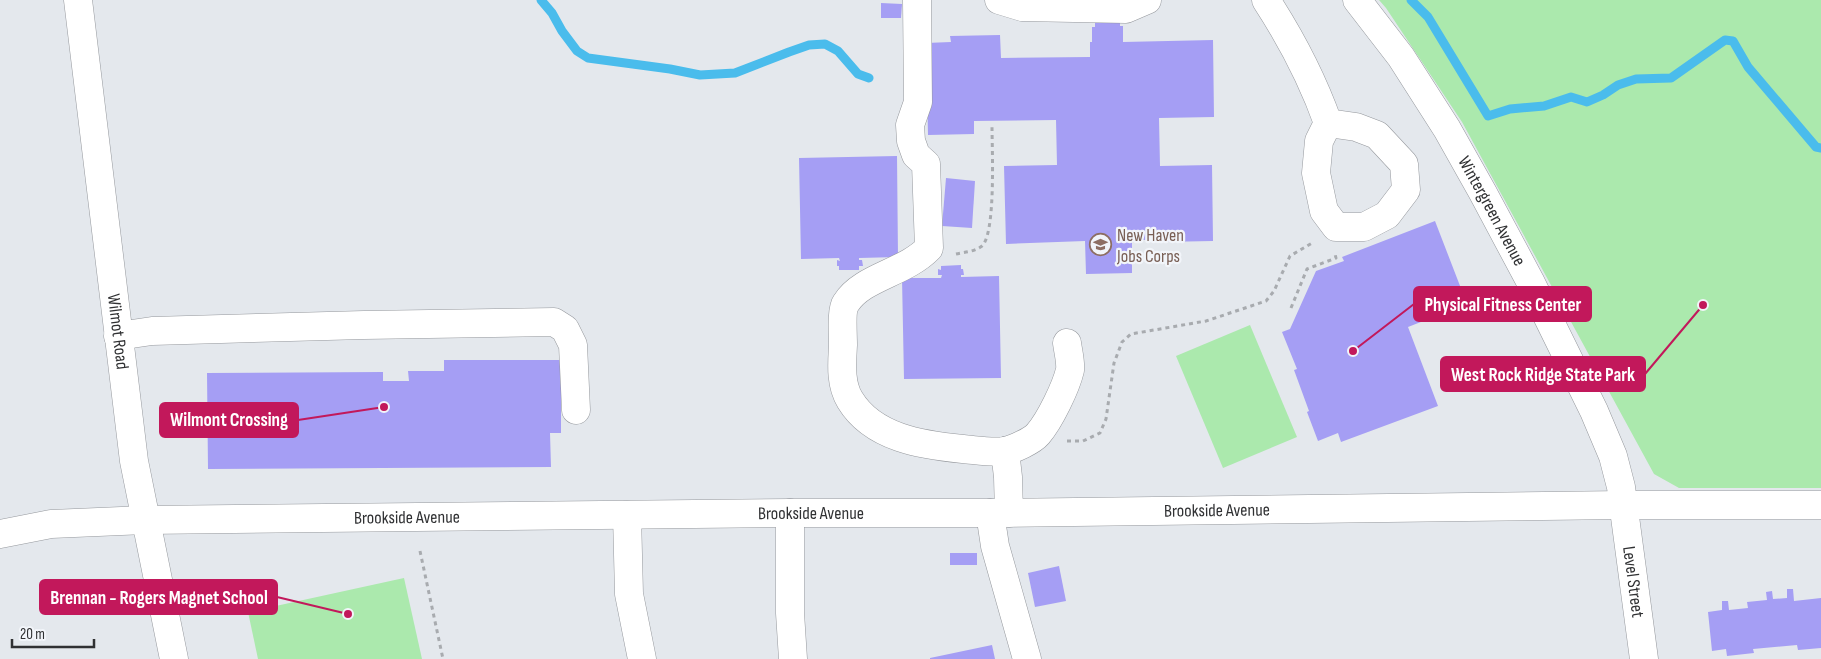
<svg xmlns="http://www.w3.org/2000/svg" width="1821" height="659" font-family="'Sofia Sans Condensed',sans-serif">
  <style>
    .green { fill: #abe9ad }
    .lines { fill: none; stroke-linecap: round; stroke-linejoin: round }
    .stream { stroke: #4abcec; stroke-width: 9 }
    .building { fill: #a59ef4 }
    .minor-casing { stroke: #95989d; stroke-width: 29 }
    .path { stroke: #a8abaf; stroke-width: 3; stroke-dasharray: 4 4; stroke-linecap: butt }
    .minor { stroke: #fff; stroke-width: 28 }
    .labels { text-anchor: middle; stroke-width: 4.5; stroke-linejoin: round; paint-order: stroke }
    .street-label { font-size: 18px; fill: #303133; stroke: #f2f5fa }
    .education-label { font-size: 18px; fill: #785e54; stroke: #f2f5fa; text-anchor: start }
    .leader { fill: none; stroke: #c2185b; stroke-width: 2 }
    .callout-dot { fill: #c2185b; stroke: #f2f5fa; stroke-width: 2 }
    .callout { fill: #c2185b; stroke: #c2185b; stroke-width: 2 }
    .callout-label { font-size: 19px; text-anchor: middle; font-weight: bold; fill: #fff }
  </style>
  <rect width="100%" height="100%" fill="#e4e8ed"/>
  <g class="green">
    <path d="M1379 0H1821V488H1679L1654 474 1462 122 1386 8Z"/>
    <path d="M1250 325 1297 437 1223 468 1176 356Z"/>
    <path d="M404 578 422 659H258L248 612Z"/>
  </g>
  <g class="lines">
    <g class="stream">
      <path d="M541 0 552 13 562 31 577 51 588 58 670 69 700 75 735 73 789 52 809 45 825 44 838 51 858 74 869 78"/>
      <path d="M1411 0 1428 17 1488 116 1510 109 1544 106 1571 97 1587 102 1603 95 1618 85 1636 79 1671 78 1725 40 1733 41 1748 67 1816 147 1821 148"/>
    </g>
  </g>
  <g class="building">
    <path d="M881 3 902 4 901 18H881Z"/>
    <path d="M1095 20H1120V26H1123V42L1213 40 1214 117 1159 118 1160 166 1212 165 1213 241 1161 242V240H1132V273L1086 274 1085 241 1006 244 1004 166 1057 165 1056 120 974 121V134L928 135 926 43 951 42 950 36 1000 35 1001 58 1090 57V42H1092V27H1095Z"/>
    <path d="M897 156 898 257 859 258V260H862L863 266H859V270H839V266H837V260L840 261 839 258 801 259 799 158Z"/>
    <path d="M946 178 975 181 972 228 942 226Z"/>
    <path d="M1435 221 1467 304 1408 327 1438 406 1341 442 1338 433 1318 441 1307 412 1309 411 1294 370 1297 369 1282 332 1290 329 1316 271 1344 261 1342 257Z"/>
    <path d="M961 265V269H963L964 275H961V277L999 276 1001 378 904 379 902 278H941L942 275H938V269L941 270V266Z"/>
    <path d="M444 360H561V433H550L551 467 208 469 207 373 383 372V381H409L408 371H444Z"/>
    <rect x="950" y="553" width="27" height="12"/>
    <path d="M1059 566 1066 601 1035 607 1028 573Z"/>
    <path d="M1787 589H1793L1794 601 1821 598V648L1798 650 1797 645 1753 649 1754 653 1727 656 1726 649 1712 651 1708 612 1722 610V601H1728L1729 610 1748 608 1747 602 1767 600 1766 592 1772 591 1773 599 1787 598Z"/>
    <path d="M992 645 995 659H930V658Z"/>
  </g>
  <g class="lines">
    <defs>
      <g id="minor">
        <path id="s1" d="M78 0 134 461 174 659"/>
        <path d="M917 0 918 102 910 125 911 141 916 155 926 164 929 248C905 273 862 277 846 303 841 310 843 335 843 345 842 363 840 384 850 400 873 438 922 445 963 449 976 450 992 453 1005 451 1014 449 1032 441 1038 434 1050 420 1066 387 1070 370 1071 362 1068 351 1067 343"/>
        <path d="M999 0 1022 7 1126 9 1147 0"/>
        <path d="M1266 0C1292 40 1312 78 1328 123L1319 141 1316 173 1324 211 1336 227H1364L1387 215 1406 190 1404 164 1377 135 1356 127 1328 123"/>
        <path id="s2" d="M1357 0 1401 57 1447 129 1483 193 1530 281 1594 411 1613 456 1621 487 1644 659"/>
        <path d="M118 336 152 331 364 325 554 322 565 329 573 345 576 410"/>
        <path d="M1005 451 1008 477 1009 513"/>
        <path d="M790 513V613L793 659"/>
        <path d="M990 513 995 546 1027 659"/>
        <path d="M627 515 629 594 642 659"/>
        <path id="s3" d="M0 534 51 524 145 520 790 513H990L1623 505H1821"/>
      </g>
    </defs>
    <use href="#minor" class="minor-casing"/>
    <g class="path">
      <path d="M956 254C965 252 974 252 982 246 996 233 992 148 992 127"/>
      <path d="M1291 308 1307 269 1336 258 1335 254"/>
      <path d="M1067 441H1083L1100 433 1106 419 1114 363 1122 342 1131 334 1206 321 1266 301 1274 291 1290 256 1312 243"/>
      <path d="M420 551 443 659"/>
    </g>
    <use href="#minor" class="minor"/>
  </g>
  <defs>
    <symbol id="school-ring" viewBox="-11 -11 22 22"><circle r="9.5" fill="#f2f5fa" stroke="#8d6e63" stroke-width="1.5"/><path d="M0-5L7-2L0 1L-7-2ZM-4 1L0 2.5L4 1V4Q0 6-4 4Z" fill="#8d6e63"/></symbol>
  </defs>
  <g fill-rule="evenodd">
    <use href="#school-ring" x="1088" y="232" width="25" height="25"/>
  </g>
  <g class="labels">
    <g class="street-label">
      <text dy="6" stroke="none"><textPath href="#s2" startOffset="251">Wintergreen Avenue</textPath></text>
      <text dy="6" stroke="none"><textPath href="#s1" startOffset="334">Wilmot Road</textPath></text>
      <text dy="6" stroke="none"><textPath href="#s3" startOffset="1218">Brookside Avenue</textPath></text>
      <text dy="6" stroke="none"><textPath href="#s3" startOffset="812">Brookside Avenue</textPath></text>
      <text dy="6" stroke="none"><textPath href="#s3" startOffset="408">Brookside Avenue</textPath></text>
      <text dy="6" stroke="none"><textPath href="#s2" startOffset="652">Level Street</textPath></text>
    </g>
    <g class="education-label">
      <text x="1117" y="241">New Haven<tspan x="1117" dy="21">Jobs Corps</tspan></text>
    </g>
  </g>
  <path class="leader" d="M1353 351L1414 304M1703 305L1645 374M384 407L298 420M348 614L277 597"/>
  <g class="callout-dot">
    <circle cx="1353" cy="351" r="5"/>
    <circle cx="1703" cy="305" r="5"/>
    <circle cx="384" cy="407" r="5"/>
    <circle cx="348" cy="614" r="5"/>
  </g>
  <g class="callout">
    <rect x="1414" y="287" width="177" height="34" rx="5"/>
    <rect x="1441" y="357" width="204" height="34" rx="5"/>
    <rect x="160" y="403" width="138" height="34" rx="5"/>
    <rect x="40" y="580" width="237" height="34" rx="5"/>
  </g>
  <g class="callout-label">
    <text x="1503" y="311">Physical Fitness Center</text>
    <text x="1543" y="381">West Rock Ridge State Park</text>
    <text x="229" y="426">Wilmont Crossing</text>
    <text x="159" y="604">Brennan - Rogers Magnet School</text>
  </g>
  <path d="M12 639v8h82v-8" fill="none" stroke="#303133" stroke-width="2.5"/>
  <text x="20" y="639" font-size="15" fill="#303133" stroke="#f2f5fa" stroke-width="4" paint-order="stroke">20 m</text>
</svg>
